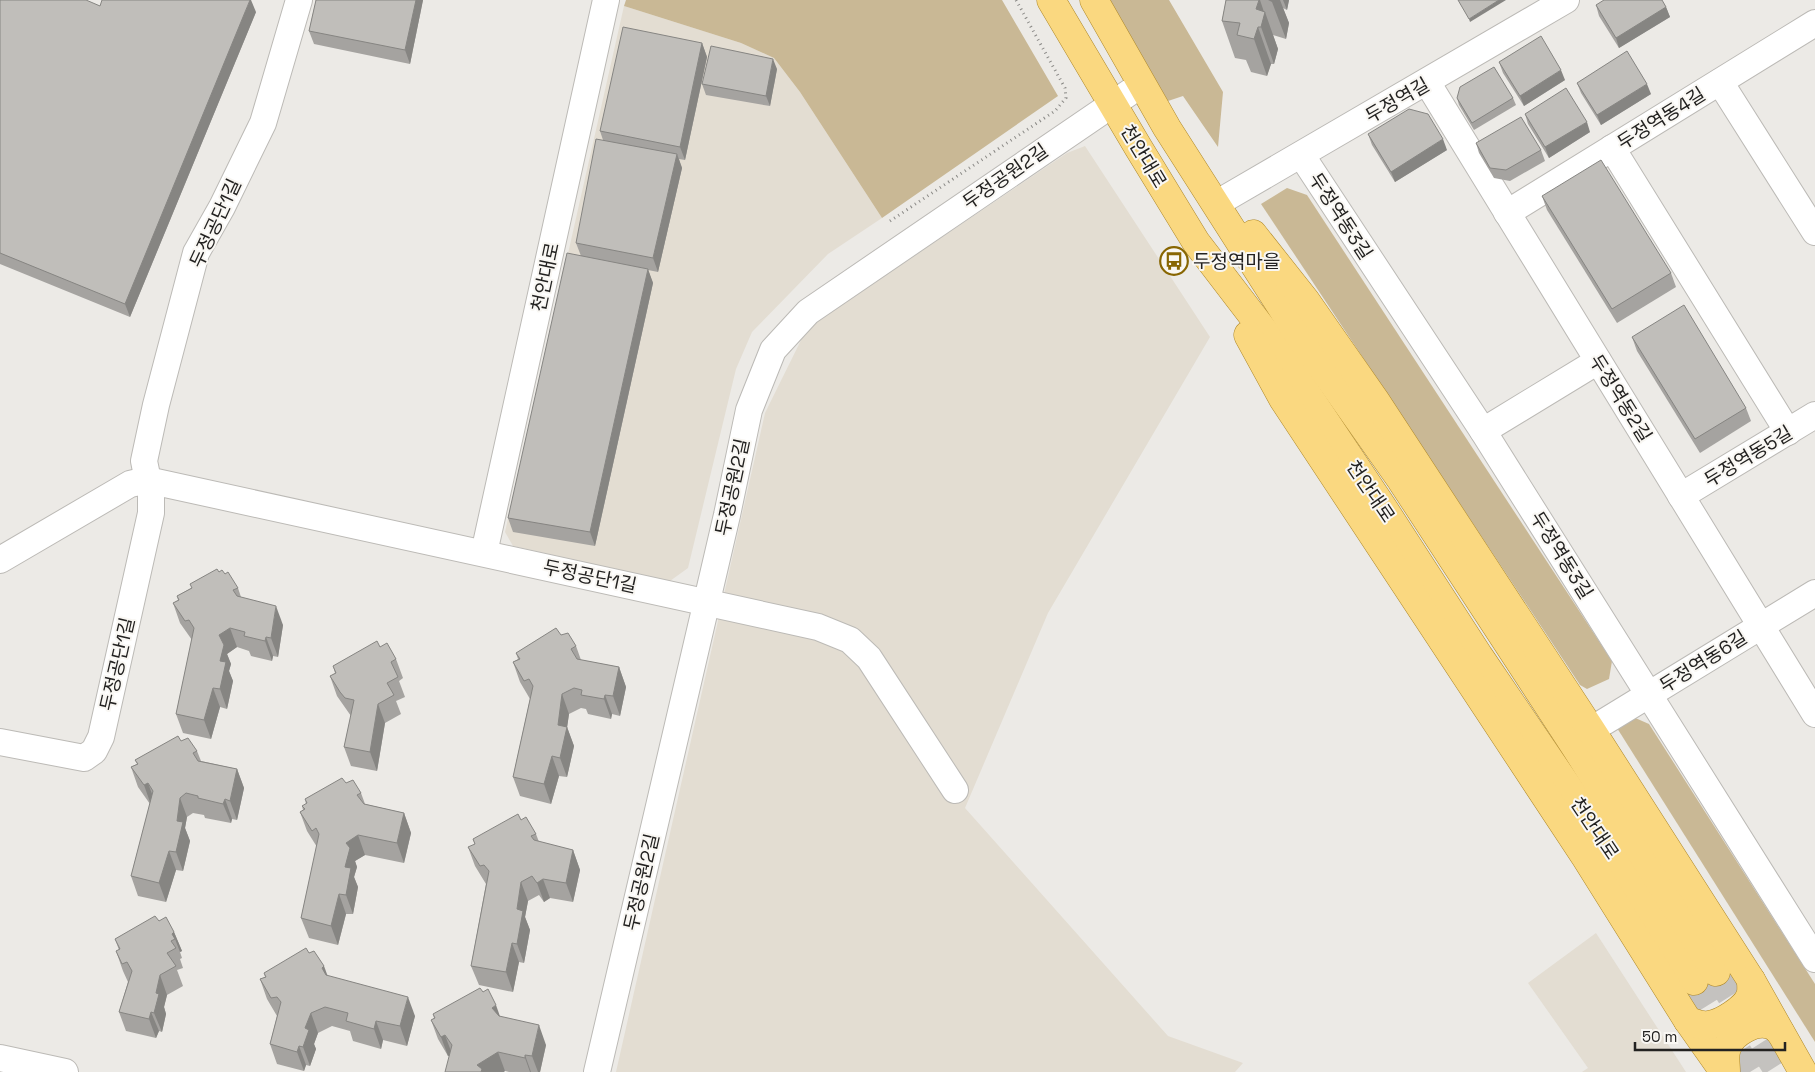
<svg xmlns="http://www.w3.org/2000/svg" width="1815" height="1072" font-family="'Space Grotesk','Noto Sans KR',sans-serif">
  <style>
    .built { fill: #e3ddd2 }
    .green { fill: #c9b895 }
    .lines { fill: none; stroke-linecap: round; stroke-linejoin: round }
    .major-tunnel { stroke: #c4c2bf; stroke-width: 28; stroke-dasharray: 28 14; stroke-linecap: butt }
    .minor-casing { stroke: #bcbab6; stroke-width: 28 }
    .major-casing { stroke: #ad8728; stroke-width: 29 }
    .path { stroke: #8a8986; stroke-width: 3; stroke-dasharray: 1 4; stroke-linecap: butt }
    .minor { stroke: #fff; stroke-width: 26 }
    .major { stroke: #fad880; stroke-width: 28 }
    .wall { fill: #a5a3a0 }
    .shaded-wall { fill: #868582 }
    .building { fill: #c0beba; stroke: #868582 }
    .labels { text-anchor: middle; stroke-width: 4; stroke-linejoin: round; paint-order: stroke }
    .street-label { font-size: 19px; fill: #232221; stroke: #f9f7f3 }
    .poi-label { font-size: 19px; fill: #232221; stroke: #f9f7f3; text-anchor: start }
  </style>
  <rect width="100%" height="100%" fill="#eceae6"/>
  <g class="built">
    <path d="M624 6 741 43 774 58 800 92 882 218 828 254 752 332 736 369 688 568 670 581 513 546 505 532Z"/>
    <path d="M1085 146 1210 337 1048 613 965 808 1168 1036 1243 1063 1235 1072H616L765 413 807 328 1067 153Z"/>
    <path d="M1596 933 1686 1072H1582L1588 1068 1528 983Z"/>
  </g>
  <g class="green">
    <path d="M626 0H1002L1058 96 882 218 800 92 774 58 741 43 624 6Z"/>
    <path d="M1108 0H1169L1223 92 1218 147 1183 96 1168 101Z"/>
    <path d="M1287 188 1307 195 1612 661 1609 679 1587 689 1580 685 1261 204Z"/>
    <path d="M1633 717 1649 724 1815 984V1042L1617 728Z"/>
  </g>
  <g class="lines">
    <g class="major-tunnel">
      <path d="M1716 972 1779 1072"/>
      <path d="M1694 981 1750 1072"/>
    </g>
    <defs>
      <g id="minor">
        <path d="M1427 82 1815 714"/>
        <path d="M1720 82 1815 232"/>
        <path d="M1612 148 1788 432"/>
        <path d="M1302 156 1483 431 1815 959"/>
        <path d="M1226 198 1566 0"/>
        <path d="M1507 213 1815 23"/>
        <path d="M1483 431 1598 361"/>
        <path d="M1681 496 1815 415"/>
        <path d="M484 553 606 0"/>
        <path d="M0 560 130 484 147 480 818 627 850 640 869 658 955 790"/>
        <path d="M1591 730 1815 593"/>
        <path d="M0 742 84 758 94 751 101 737 151 513V495L144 461 156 405 196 253 222 207 263 123 299 0"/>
        <path d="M0 1058 65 1072"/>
        <path d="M597 1072 727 515 749 410 773 350 808 312 1142 84"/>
      </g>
      <g id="major">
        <path d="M1051 0 1138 147 1196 242 1271 340 1382 506 1479 656 1604 840 1694 981"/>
        <path d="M1094 0 1167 128 1301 338 1401 480 1576 748 1716 972"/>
        <path d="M1253 234 1306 301 1375 400 1591 730 1751 980 1803 1072"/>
        <path d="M1248 335 1283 399 1586 858 1688 1021 1724 1072"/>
        <path d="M1688 1021C1695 1023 1701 1026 1708 1025 1721 1024 1746 1008 1750 996 1752 991 1751 984 1751 980"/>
        <path d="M1726 1072C1726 1064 1724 1055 1727 1048 1732 1033 1755 1020 1770 1025 1774 1026 1777 1029 1780 1032"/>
      </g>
    </defs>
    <use href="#minor" class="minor-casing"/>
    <use href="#major" class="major-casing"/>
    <path class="path" d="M890 221 1055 111 1066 98 1065 88 1016 0"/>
    <use href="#minor" class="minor"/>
    <use href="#major" class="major"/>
  </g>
  <g class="wall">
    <path d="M0 0 100 6 256 12 130 317 0 264Z"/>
    <path d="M316 0H423L410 64 314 44 309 31Z"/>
    <path d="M1226 0H1289L1287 10 1283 8 1289 23 1286 39 1273 35 1278 49 1274 64H1271L1267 76 1251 72 1246 60 1235 58 1222 21Z"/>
    <path d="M1596 5 1666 7 1670 17 1619 48 1599 16Z"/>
    <path d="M702 43 707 57 685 160 679 159 682 168 658 272 648 270 653 283 595 546 513 532 508 518 581 256 576 243 603 140 600 131Z"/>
    <path d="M1499 62 1565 80 1524 106 1503 73Z"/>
    <path d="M777 69 770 106 706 95 702 84Z"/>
    <path d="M1577 83 1651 94 1601 125 1581 93Z"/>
    <path d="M1457 98H1513L1516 105 1474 130 1459 105Z"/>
    <path d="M1525 114 1590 132 1549 158 1528 124Z"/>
    <path d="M1368 134 1447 150 1395 182 1372 145Z"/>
    <path d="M1476 143 1541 150 1545 161 1510 181 1494 178 1479 153Z"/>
    <path d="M1542 196 1671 273 1676 287 1617 323 1547 210Z"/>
    <path d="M1632 337 1746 408 1751 421 1700 453 1637 351Z"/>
    <path d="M219 572 225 574 238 588 241 597 283 625 278 657 273 656 272 661 251 656 249 651 237 647 227 654 231 664 229 671 233 681 227 709 220 707 211 739 183 733 176 714 192 640 180 623 173 603 178 600 177 596Z"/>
    <path d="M561 635 576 646 581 660 619 667 626 687 620 716 612 714 611 719 588 714 586 709 581 708 569 714 567 727 574 746 567 777 559 776 551 804 520 796 513 777 530 699 520 682 513 662 518 659 516 653Z"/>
    <path d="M380 647 396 659 403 678 399 681 405 697 396 701 401 714 385 723 377 771 351 766 344 747 351 716 337 696 330 676 335 673 333 666Z"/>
    <path d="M181 741 197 751 201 761 237 769 244 788 237 820 232 819 231 823 205 818 204 815 193 813 187 817 185 828 190 841 183 871 176 870 166 902 138 896 131 876 150 804 138 787 131 767 137 764 135 760Z"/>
    <path d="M346 783 361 793 365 804 404 813 411 833 404 863 365 855 355 861 357 867 354 877 358 887 353 914H346L338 945 309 938 301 918 317 847 307 831 300 812 303 810 302 806 306 804 305 799Z"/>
    <path d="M521 820 536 834 539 842 573 850 580 870 573 902 550 898 544 902 539 895 528 901 525 917 530 930 524 963 519 962 513 992 479 985 471 966 486 884 475 866 468 847 475 845 473 839Z"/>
    <path d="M159 921 174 932 182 951 180 952 182 958 180 959 183 968 177 970 183 986 167 995 164 1007 166 1014 162 1032 159 1031 156 1038 126 1031 119 1012 128 982 123 971 116 951 119 950 115 939Z"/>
    <path d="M309 953 328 976 415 1016 407 1046 383 1040 381 1049 353 1041 350 1031 332 1026 318 1033 314 1044 316 1049 310 1066 306 1065 304 1071 277 1064 270 1044 277 1016 267 999 260 979 265 977 264 973Z"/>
    <path d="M433 1014 500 1017 546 1045 540 1072H509L448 1056 438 1039 431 1020 434 1018Z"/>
  </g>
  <g class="shaded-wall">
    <path d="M250 0H251L256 12 130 317 125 304Z"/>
    <path d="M416 0H423L410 64 405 50Z"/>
    <path d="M1259 0H1260L1264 12H1265L1278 49 1274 64 1261 27 1256 9Z"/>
    <path d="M1268 0H1280L1289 23 1286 39 1272 2Z"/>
    <path d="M1283 0H1289L1287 10Z"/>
    <path d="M1499 0H1506L1470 22 1469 19Z"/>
    <path d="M1666 7 1670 17 1619 48 1616 38Z"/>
    <path d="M1258 27 1271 64 1267 76 1254 39Z"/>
    <path d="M702 43 707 57 685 160 680 147Z"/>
    <path d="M773 59 777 69 770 106 766 96Z"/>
    <path d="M1561 70 1565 80 1524 106 1520 96Z"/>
    <path d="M1647 84 1651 94 1601 125 1597 115Z"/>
    <path d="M1587 122 1590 132 1549 158 1545 147Z"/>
    <path d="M1443 139 1447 150 1395 182 1391 172Z"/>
    <path d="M677 154 682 168 658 272 653 258Z"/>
    <path d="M648 269 653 283 595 546 590 532Z"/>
    <path d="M276 606 283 625 278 657 271 638Z"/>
    <path d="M230 628 237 647 227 654 231 664 229 671 233 681 227 709 220 689 219 635Z"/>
    <path d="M266 637 273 656 272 661 265 641Z"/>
    <path d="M619 667 626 687 620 716 613 696Z"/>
    <path d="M213 688 220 707 211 739 204 720Z"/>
    <path d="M562 694 569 714 567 728V727L574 746 567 777 560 758 558 725Z"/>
    <path d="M605 695 612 714 611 719 604 699Z"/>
    <path d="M378 704 385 723 377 771 370 752Z"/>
    <path d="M552 756 559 776 551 804 544 784Z"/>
    <path d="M237 769 244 788 237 820 230 801Z"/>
    <path d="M148 783 155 802 151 805 144 785Z"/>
    <path d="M180 798 187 817 185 828 190 841 183 871 176 852 177 821Z"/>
    <path d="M225 799 232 819 231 823 223 804Z"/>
    <path d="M404 813 411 833 404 863 397 843Z"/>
    <path d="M358 835 365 855 355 861 357 867 354 877 358 887 353 914 346 895 345 867 346 843Z"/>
    <path d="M573 850 580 870 573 902 566 883Z"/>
    <path d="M169 851 176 870 166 902 159 883Z"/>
    <path d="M543 879 550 898 544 902 537 883Z"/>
    <path d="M521 882 528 901 525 917 530 930 524 963 517 944V909Z"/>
    <path d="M339 894 346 914 338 945 331 926Z"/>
    <path d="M174 932 182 951 180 952 175 939 172 934Z"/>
    <path d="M512 943 519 962 513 992 506 972Z"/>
    <path d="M324 966 331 985 322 968Z"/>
    <path d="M160 975 167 995 164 1007 166 1014 162 1032 154 1013 156 993Z"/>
    <path d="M408 997 415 1016 407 1046 400 1026Z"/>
    <path d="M496 1005 503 1025 492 1008Z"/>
    <path d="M151 1012 159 1031 156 1038 149 1019Z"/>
    <path d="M311 1013 318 1033 314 1044 316 1049 310 1066 303 1047 305 1028Z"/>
    <path d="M376 1021 383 1040 381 1049 374 1029Z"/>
    <path d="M539 1025 546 1045 540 1072H538L532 1056Z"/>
    <path d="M445 1035 452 1054 448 1056 441 1037Z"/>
    <path d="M299 1046 306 1065 304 1071 297 1052Z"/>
    <path d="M498 1052 505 1071 504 1072H479L477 1065Z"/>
    <path d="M525 1055 531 1072H530L525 1058Z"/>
  </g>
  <g class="building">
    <path d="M0 0H86L100 6 102 0H250L125 304 0 253Z"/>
    <path d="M316 0H416L405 50 309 31Z"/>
    <path d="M1226 0H1259L1256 9 1265 12 1261 27H1258L1254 39 1237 35 1240 23 1222 21Z"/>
    <path d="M1458 0H1499L1469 19Z"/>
    <path d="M1604 0H1662L1666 7 1616 38 1596 5Z"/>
    <path d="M623 27 702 43 680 147 600 131Z"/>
    <path d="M1541 36 1561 70 1520 96 1499 62Z"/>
    <path d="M711 46 773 59 766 96 702 84Z"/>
    <path d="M1627 51 1647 84 1597 115 1577 83Z"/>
    <path d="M1494 67 1513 98 1472 123 1457 98 1460 87Z"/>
    <path d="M1566 88 1587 122 1545 147 1525 114Z"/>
    <path d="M1409 109 1428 114 1443 139 1391 172 1368 134Z"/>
    <path d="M1521 117 1541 150 1506 170 1490 168 1476 143Z"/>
    <path d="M596 139 677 154 653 258 576 243Z"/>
    <path d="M1601 160 1671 273 1612 309 1542 196Z"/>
    <path d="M567 253 648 269 590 532 508 518Z"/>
    <path d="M1684 305 1746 408 1695 439 1632 337Z"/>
    <path d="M217 569 219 572 222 570 225 574 228 572 238 588 233 590 237 596 276 606 271 638 266 637 265 641 244 636 245 632 230 628 219 635 224 645 220 661 226 662 220 689 213 688 204 720 176 714 194 628 189 620 185 621 173 603 179 600 177 596 192 588 190 584Z"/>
    <path d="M556 628 561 635 568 633 576 646 571 649 577 659 619 667 613 696 605 695 604 699 581 695 582 690 574 688 562 694 558 725 567 727 560 758 552 756 544 784 513 777 533 686 529 679 524 681 513 662 520 659 516 653Z"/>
    <path d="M377 641 380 647 387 643 396 659 391 662 398 677 387 683 394 695 378 704 370 752 344 747 354 700 345 698 340 692 330 676 336 673 333 666Z"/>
    <path d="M178 736 181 741 188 738 197 751 193 753 198 761 237 769 230 801 225 799 223 804 198 798V796L186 793 180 798 177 821 183 822 176 852 169 851 159 883 131 876 153 791 148 783 144 785 131 767 138 764 135 760Z"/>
    <path d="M342 778 346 783 353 780 361 793 357 795 364 804 404 813 397 843 358 835 346 843 350 848 345 867 351 868 346 895 339 894 331 926 301 918 319 834 316 828 312 831 300 812 305 809 302 806 307 803 305 799Z"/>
    <path d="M518 814 521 820 526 817 536 834 531 836 534 840 573 850 566 883 543 879 537 883 532 876 521 882 517 909 523 911 517 944 512 943 506 972 471 966 489 871 484 865 480 866 468 847 475 844 473 839Z"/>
    <path d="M155 916 159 921 166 917 174 932 172 934 175 939 171 941 176 948 167 953 176 966 160 975 156 993 159 994 154 1013 151 1012 149 1019 119 1012 132 971 127 962 122 964 116 951 120 949 115 939Z"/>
    <path d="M306 948 309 953 314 951 324 966 322 968 326 975 408 997 400 1026 376 1021 374 1029 346 1021 348 1013 325 1007 311 1013 305 1028 309 1030 303 1047 299 1046 297 1052 270 1044 281 1002 277 997 271 998 260 979 266 977 264 973Z"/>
    <path d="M480 988 483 992 488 989 496 1005 492 1008 499 1016 539 1025 532 1056 525 1055V1058L498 1052 477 1065 482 1069 481 1072H445L452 1045 445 1035 441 1037 431 1020 435 1018 433 1014Z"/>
  </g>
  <defs>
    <symbol id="bus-ring" viewBox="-11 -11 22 22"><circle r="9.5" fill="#f9f7f3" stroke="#886602" stroke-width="1.5"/><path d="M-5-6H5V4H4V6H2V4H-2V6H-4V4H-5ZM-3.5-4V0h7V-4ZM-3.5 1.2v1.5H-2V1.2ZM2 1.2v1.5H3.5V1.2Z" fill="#886602"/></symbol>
  </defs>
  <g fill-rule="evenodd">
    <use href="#bus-ring" x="1158" y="245" width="32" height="32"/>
  </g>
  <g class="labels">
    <g class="street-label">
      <text transform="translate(1397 100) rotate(-30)" y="7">두정역길</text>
      <text transform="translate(1661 118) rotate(-32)" y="7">두정역동4길</text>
      <text transform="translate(1144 156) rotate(59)" y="7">천안대로</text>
      <text transform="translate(1005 176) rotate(-35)" y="7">두정공원2길</text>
      <text transform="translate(1341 216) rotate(57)" y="7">두정역동3길</text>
      <text transform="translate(215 223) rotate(-65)" y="7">두정공단1길</text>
      <text transform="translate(545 277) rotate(-78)" y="7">천안대로</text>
      <text transform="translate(1621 398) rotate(58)" y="7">두정역동2길</text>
      <text transform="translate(1748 456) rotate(-31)" y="7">두정역동5길</text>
      <text transform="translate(732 487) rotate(-78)" y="7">두정공원2길</text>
      <text transform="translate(1371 491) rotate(56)" y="7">천안대로</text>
      <text transform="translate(1562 555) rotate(58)" y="7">두정역동3길</text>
      <text transform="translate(590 576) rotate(12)" y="7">두정공단1길</text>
      <text transform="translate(1703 661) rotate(-32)" y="7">두정역동6길</text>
      <text transform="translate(117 664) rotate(-77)" y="7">두정공단1길</text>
      <text transform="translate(1595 828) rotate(56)" y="7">천안대로</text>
      <text transform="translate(641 882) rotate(-77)" y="7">두정공원2길</text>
    </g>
    <g class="poi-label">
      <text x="1193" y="268">두정역마을</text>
    </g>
  </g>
  <path d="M1635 1042v8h150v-8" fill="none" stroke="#232221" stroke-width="2.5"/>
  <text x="1642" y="1042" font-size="15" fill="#232221" stroke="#f9f7f3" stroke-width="4" paint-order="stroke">50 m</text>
</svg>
